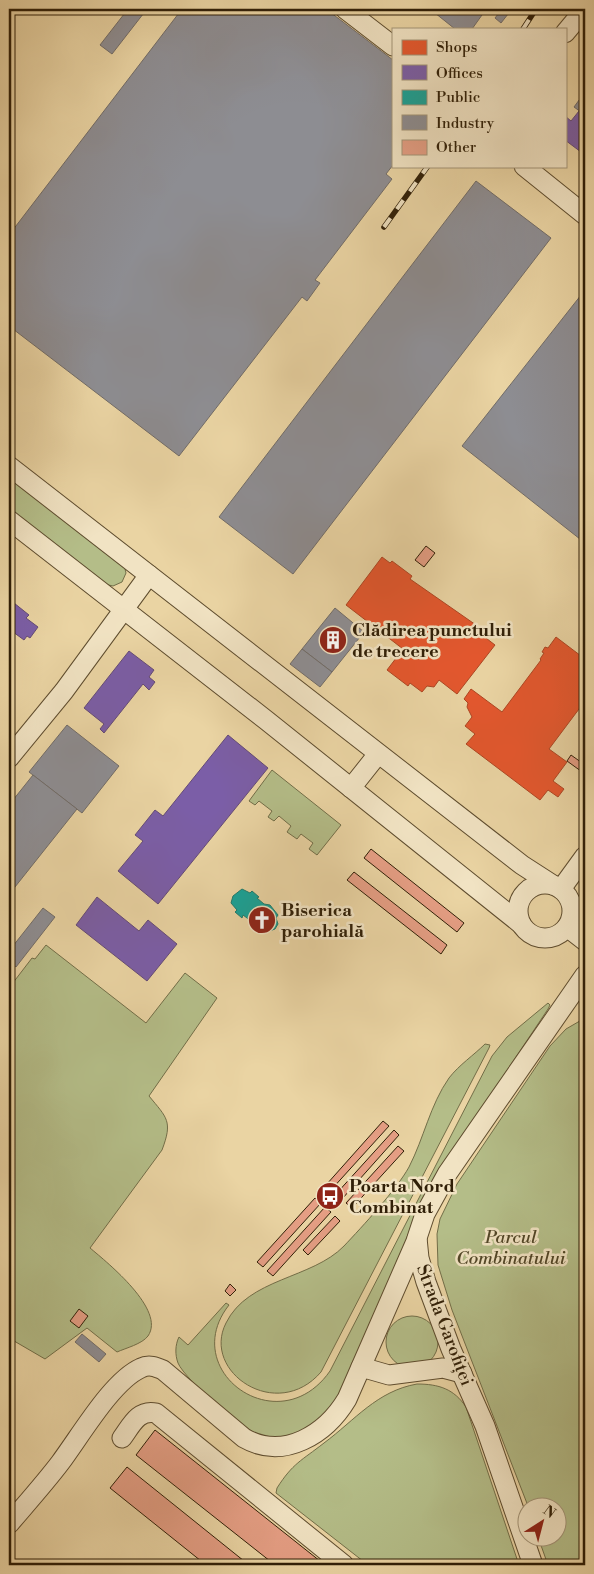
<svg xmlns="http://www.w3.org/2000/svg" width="594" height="1574" font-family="'Libre Bodoni',serif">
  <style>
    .green { fill: #b4bd88; stroke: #726e48 }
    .shops { fill: #e4572e; stroke: #ae4622 }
    .offices { fill: #7b5ea7; stroke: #644b77 }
    .public { fill: #17a398; stroke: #1e7b6c }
    .industry { fill: #8d8d92; stroke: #716c68 }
    .building { fill: #e59e84; stroke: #301f07 }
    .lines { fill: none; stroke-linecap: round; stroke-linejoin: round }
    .minor-casing { stroke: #5e4c2e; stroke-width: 21 }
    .minor { stroke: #f1e3c3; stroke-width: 19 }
    .rail-casing { stroke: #301f07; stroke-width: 5.5 }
    .rail { stroke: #f1e3c3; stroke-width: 4; stroke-dasharray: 11; stroke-linecap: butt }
    .labels { text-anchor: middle; stroke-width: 5; stroke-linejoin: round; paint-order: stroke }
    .poi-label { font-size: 18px; font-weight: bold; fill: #301f07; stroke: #f1e3c3; text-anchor: start }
    .park-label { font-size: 18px; font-style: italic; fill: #514627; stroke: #f1e3c3 }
    .street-label { font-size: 18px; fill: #301f07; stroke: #f1e3c3 }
  </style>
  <rect width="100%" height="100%" fill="#ead4a3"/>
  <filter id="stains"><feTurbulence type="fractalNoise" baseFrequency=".004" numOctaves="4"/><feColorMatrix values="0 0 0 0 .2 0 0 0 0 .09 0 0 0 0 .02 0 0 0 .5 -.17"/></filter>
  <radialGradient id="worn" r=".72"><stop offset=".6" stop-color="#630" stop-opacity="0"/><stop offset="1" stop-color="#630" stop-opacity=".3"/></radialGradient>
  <g class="green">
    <path d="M9 474 124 565 126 573 122 582 113 586 104 584 9 510Z"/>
    <path d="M272 770 341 825 317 855 309 849 313 843 301 834 297 839 287 832 291 826 279 816 274 821 268 817 272 811 259 801 255 805 249 801Z"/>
    <path d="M46 945 146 1023 185 973 217 998 149 1096C167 1118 173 1121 162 1150L90 1248C108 1263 166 1310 148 1336 142 1344 126 1348 117 1352L87 1328 45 1359 9 1338V988L32 958 35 959Z"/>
    <path d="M548 1003 550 1005 548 1009 448 1159 341 1396C327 1420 298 1440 268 1438 250 1437 185 1380 178 1363 175 1355 175 1345 179 1337L188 1345 226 1303 229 1305C177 1371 279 1444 330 1371L492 1056 507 1037Z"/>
    <path d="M585 1018V1565H548L538 1537 556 1536V1506H528L452 1310 438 1265 437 1234 440 1219 457 1184 550 1046 566 1029Z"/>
    <path d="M485 1044 490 1045 489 1048 321 1372C277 1423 201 1372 226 1323 248 1278 312 1279 344 1246 362 1227 397 1189 409 1167 424 1138 430 1105 449 1078 459 1065 474 1055 485 1044Z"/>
    <circle cx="412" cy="1342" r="26"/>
    <path d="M417 1384C439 1384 454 1389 466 1407L519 1565H368L276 1493 277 1488C293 1463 301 1461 324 1443 355 1420 377 1391 417 1384Z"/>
  </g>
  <g class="shops">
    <path d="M382 557 390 563 392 561 412 576 410 579 476 625 473 628 495 645 457 694 439 680 434 687 427 686 422 692 410 683 408 686 387 670 403 649 346 605Z"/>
    <path d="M556 637 585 659V701L549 749 567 762 553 781 564 789 558 797 548 790 540 800 466 744 475 734 465 726 472 717 467 707 468 703 464 699 471 689 502 712 541 660 540 659 544 653 542 652 545 647 548 648Z"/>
  </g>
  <g class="offices">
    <path d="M579 111 585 115V146L581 152 565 140V116L571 121Z"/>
    <path d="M9 599 29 615 26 618 38 627 30 638 27 636 24 640 9 629Z"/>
    <path d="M129 651 154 670 149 677 155 682 149 690 143 684 104 733 100 729 104 724 84 708Z"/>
    <path d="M228 735 268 768 158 904 118 871 143 841 135 835 155 810 163 816Z"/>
    <path d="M97 897 139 931 148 920 177 944 147 981 76 925Z"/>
  </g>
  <path class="public" d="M242 889 250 893 252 891 259 897 257 898 264 904 270 905 278 915 276 918 278 924 275 929 264 933 252 926 251 921 243 915 242 918 235 912 237 910 231 903 233 896Z"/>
  <g class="industry">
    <path d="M128 9H147L112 54 100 45Z"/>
    <path d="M182 9H326L393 60V165L386 174 392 179 315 280 320 283 307 301 302 297 179 456 9 326V235Z"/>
    <path d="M430 9H474L482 15 472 29H455Z"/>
    <path d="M502 9H512L501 23 495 18Z"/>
    <path d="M585 92V115L574 107Z"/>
    <path d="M476 181 551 238 293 574 219 517Z"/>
    <path d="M585 290V543L462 446Z"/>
    <path d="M335 608 364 632 332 672 302 649Z"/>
    <path d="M302 649 332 672 320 687 290 664Z"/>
    <path d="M67 725 119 766 82 813 29 772Z"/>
    <path d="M33 775 77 809 11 892 9 890V805Z"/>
    <path d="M43 908 55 917 16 967 9 961V951Z"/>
    <path d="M82 1334 106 1354 99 1362 75 1342Z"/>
  </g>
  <g class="building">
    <path d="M426 546 435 553 424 567 415 560Z"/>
    <path d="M571 755 585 765V774L567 761Z"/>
    <path d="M371 849 464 923 457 932 364 858Z"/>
    <path d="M354 872 447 945 441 954 347 880Z"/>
    <path d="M383 1121 389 1126 331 1190 326 1185Z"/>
    <path d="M394 1130 399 1135 342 1199 336 1194Z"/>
    <path d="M398 1146 404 1151 352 1208 346 1203Z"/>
    <path d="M315 1198 321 1203 263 1267 257 1262Z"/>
    <path d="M325 1207 331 1212 273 1276 267 1271Z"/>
    <path d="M335 1216 340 1221 308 1255 303 1250Z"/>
    <path d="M230 1284 236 1290 230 1296 225 1291Z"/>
    <path d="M79 1309 88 1316 79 1328 70 1321Z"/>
    <path d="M155 1430 325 1565H275L136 1455Z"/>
    <path d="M127 1467 249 1565H206L110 1488Z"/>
  </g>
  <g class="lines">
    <defs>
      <g id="minor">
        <path d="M345 9 393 46"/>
        <path d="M565 33 585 9"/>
        <path d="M524 166 585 215"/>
        <path d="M9 466 522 865 553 885"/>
        <path d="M9 520 266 720 521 924"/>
        <path d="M9 758 64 691 149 575"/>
        <path d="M351 788 378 754"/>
        <circle cx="545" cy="911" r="27"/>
        <path d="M561 889 585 856"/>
        <path d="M567 927 585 941"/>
        <path d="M361 1367 389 1375 443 1368 462 1373"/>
        <path d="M122 1438C131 1426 138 1409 156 1413L344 1565"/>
        <path d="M9 1524C26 1504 44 1484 60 1463 81 1435 112 1381 141 1368 149 1364 156 1367 163 1370L244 1438C284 1461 326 1434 347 1399L417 1239"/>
        <path d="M533 1565 485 1426 451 1349 426 1282 419 1258 417 1238 425 1214 447 1174 585 975"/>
      </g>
    </defs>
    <use href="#minor" class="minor-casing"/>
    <use href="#minor" class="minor"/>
    <defs>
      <g id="rail">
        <path d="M523 29 536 9"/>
        <path d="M384 227 428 166"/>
      </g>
    </defs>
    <use href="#rail" class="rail-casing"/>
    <use href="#rail" class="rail"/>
  </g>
  <defs>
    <symbol id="building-disc" viewBox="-11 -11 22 22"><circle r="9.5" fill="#8f2418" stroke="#f1e3c3"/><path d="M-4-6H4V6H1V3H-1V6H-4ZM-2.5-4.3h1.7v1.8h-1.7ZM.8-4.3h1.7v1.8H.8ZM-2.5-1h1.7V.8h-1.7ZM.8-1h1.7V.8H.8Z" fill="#fff"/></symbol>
    <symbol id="church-disc" viewBox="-11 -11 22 22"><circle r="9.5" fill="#8f2418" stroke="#f1e3c3"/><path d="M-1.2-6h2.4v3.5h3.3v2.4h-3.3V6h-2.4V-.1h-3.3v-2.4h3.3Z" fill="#fff"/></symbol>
    <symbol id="bus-disc" viewBox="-11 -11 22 22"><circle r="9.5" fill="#8f2418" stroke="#f1e3c3"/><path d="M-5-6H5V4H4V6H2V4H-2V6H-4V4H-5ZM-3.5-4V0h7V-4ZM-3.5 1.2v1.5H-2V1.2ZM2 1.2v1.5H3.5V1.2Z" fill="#fff"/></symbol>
  </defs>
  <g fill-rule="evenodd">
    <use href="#building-disc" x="317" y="624" width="32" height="32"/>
    <use href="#church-disc" x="246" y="904" width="32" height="32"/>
    <use href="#bus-disc" x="314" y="1180" width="32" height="32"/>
  </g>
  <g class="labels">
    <g class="poi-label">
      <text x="352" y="636">Clădirea punctului<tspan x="352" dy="21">de trecere</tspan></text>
      <text x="281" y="916">Biserica<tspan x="281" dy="21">parohială</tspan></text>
      <text x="349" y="1192">Poarta Nord<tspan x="349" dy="21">Combinat</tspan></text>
    </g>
    <g class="park-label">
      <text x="511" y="1243">Parcul<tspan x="511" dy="21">Combinatului</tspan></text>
    </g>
    <g class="street-label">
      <text transform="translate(445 1325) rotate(69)" y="6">Strada Garofiței</text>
    </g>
  </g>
  <rect width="594" height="1574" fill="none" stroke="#ead4a3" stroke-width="30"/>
  <rect x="10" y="10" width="574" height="1554" fill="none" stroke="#301f07" stroke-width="2.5"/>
  <rect x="15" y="15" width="564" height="1544" fill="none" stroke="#301f07"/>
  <rect x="392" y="28" width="175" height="140" fill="#f1e3c3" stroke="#a49578"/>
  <rect x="402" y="40" width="25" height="15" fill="#e4572e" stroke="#a49578"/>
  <text x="436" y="52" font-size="15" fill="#301f07">Shops</text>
  <rect x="402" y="65" width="25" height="15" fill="#7b5ea7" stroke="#a49578"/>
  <text x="436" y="78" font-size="15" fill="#301f07">Offices</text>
  <rect x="402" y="90" width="25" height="15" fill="#17a398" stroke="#a49578"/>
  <text x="436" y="102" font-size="15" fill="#301f07">Public</text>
  <rect x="402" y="115" width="25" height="15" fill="#8d8d92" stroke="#a49578"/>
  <text x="436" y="128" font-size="15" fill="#301f07">Industry</text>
  <rect x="402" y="140" width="25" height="15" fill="#e59e84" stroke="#a49578"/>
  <text x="436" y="152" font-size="15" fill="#301f07">Other</text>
  <g transform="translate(542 1522) rotate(36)"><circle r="24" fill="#f1e3c3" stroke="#a49578"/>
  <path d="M0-4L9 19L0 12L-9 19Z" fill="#8f2418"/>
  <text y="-8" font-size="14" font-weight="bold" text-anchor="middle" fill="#301f07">N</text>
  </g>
  <rect width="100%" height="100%" filter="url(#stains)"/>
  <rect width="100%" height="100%" fill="url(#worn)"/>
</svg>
